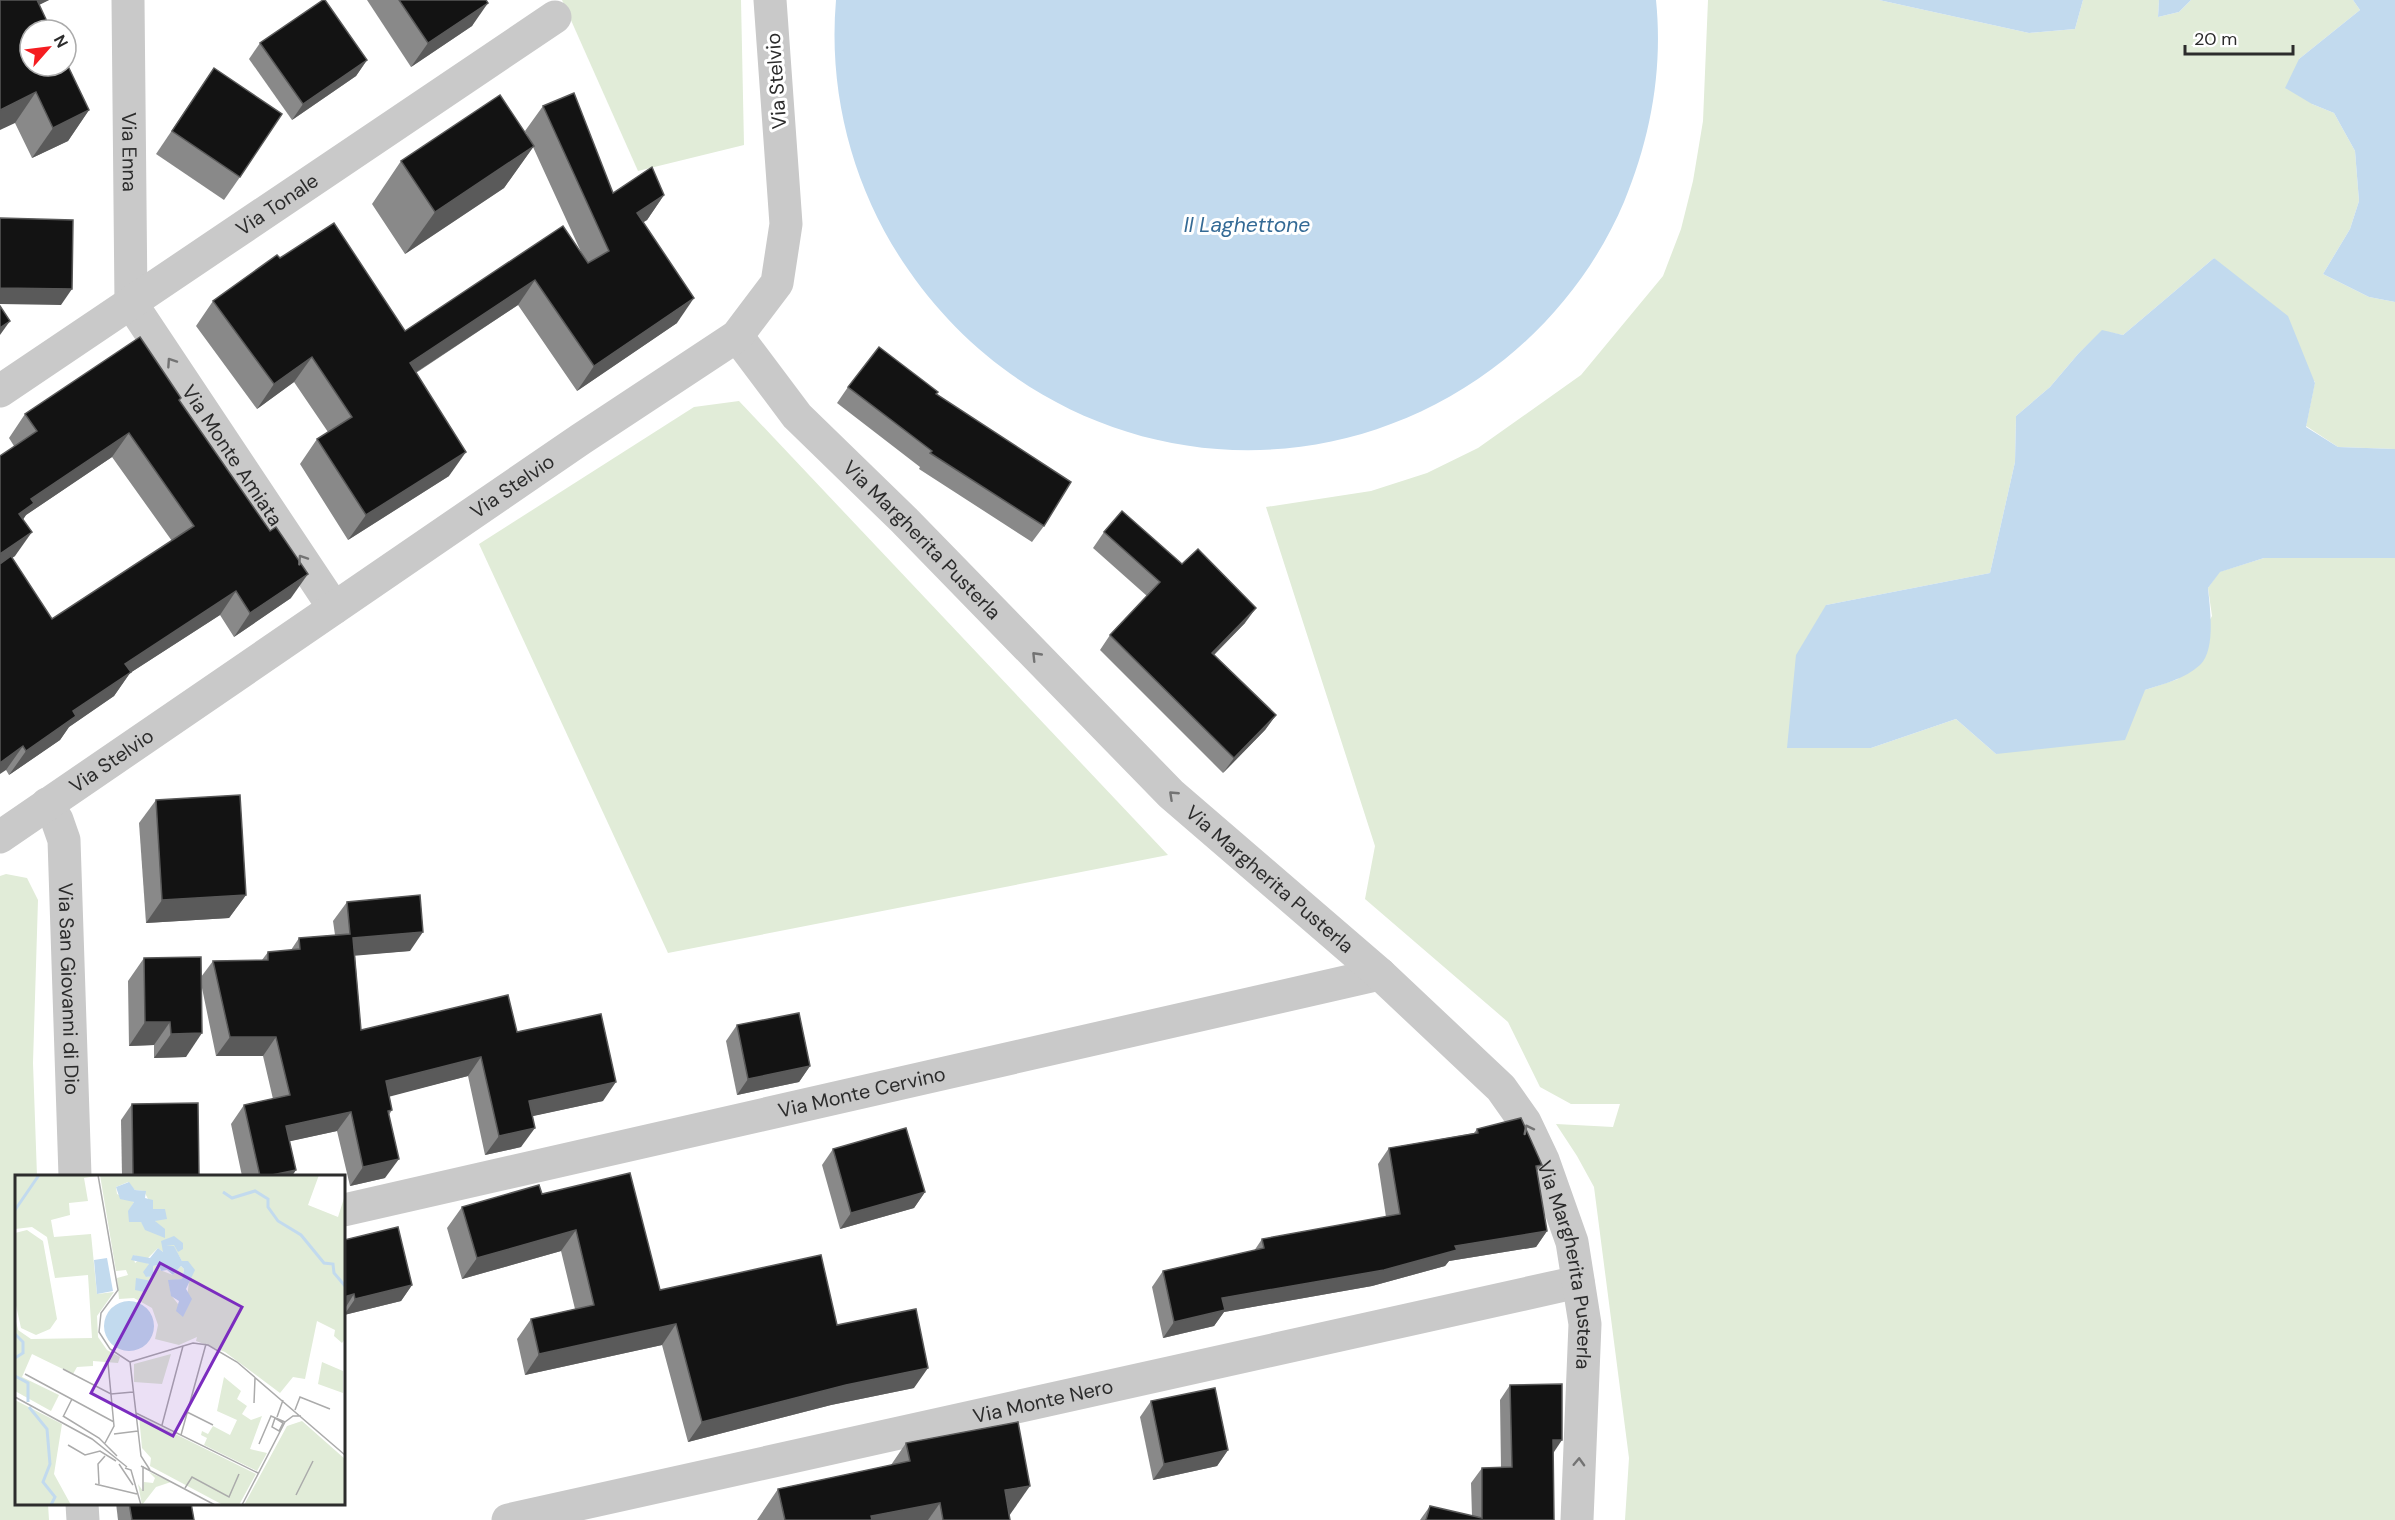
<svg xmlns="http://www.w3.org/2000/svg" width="2395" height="1520" font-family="'DM Sans',sans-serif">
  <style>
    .green { fill: #e1ecd8 }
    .water { fill: #c2daee }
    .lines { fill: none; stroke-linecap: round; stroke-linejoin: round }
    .minor { stroke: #c9c9c9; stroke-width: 33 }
    .tertiary { stroke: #c9c9c9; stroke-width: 33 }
    .wall { fill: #898989; fill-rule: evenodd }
    .shaded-wall { fill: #5a5a5a }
    .building { fill: #131313; stroke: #5a5a5a; stroke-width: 1.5 }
    .oneway { stroke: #737373 }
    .labels { text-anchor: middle; stroke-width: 6; stroke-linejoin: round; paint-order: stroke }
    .street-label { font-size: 20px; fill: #2c2c2c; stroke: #fff }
    .water-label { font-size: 21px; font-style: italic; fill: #346a95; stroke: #fff }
    .inset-river { fill: none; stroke: #c2daee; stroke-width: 3 }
    .inset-road { fill: none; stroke: #ababab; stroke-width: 1.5 }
    .view { fill: #7b2cbf; fill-opacity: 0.15; stroke: #7b2cbf; stroke-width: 3 }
    .inset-edge { fill: none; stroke: #2c2c2c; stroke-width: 3 }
  </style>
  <rect width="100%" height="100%" fill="#fff"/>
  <g class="green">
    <path d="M562 0H741L744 145 638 171Z"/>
    <path d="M1708 0H1879L2029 33 2075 29 2083 0H2159L2158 17 2179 12 2191 0H2353L2360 10 2299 59 2312 104 2334 113 2355 151 2359 201 2350 229 2323 274 2369 297 2395 302V449L2338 447 2306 426 2315 382 2214 258 2123 335 2102 331 2078 354 2050 387 2016 416 2015 462 1990 573 1826 605 1871 748 1956 719 1996 754 2145 690 2178 679 2212 616 2208 588 2219 572 2264 558H2395V1520H1625L1629 1458 1594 1187 1577 1156 1556 1124 1613 1127 1620 1104H1571L1540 1087 1508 1022 1365 899 1375 846 1266 507 1371 491 1427 473 1478 448 1581 375 1663 276 1681 229 1693 181 1703 121Z"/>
    <path d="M739 401 1168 855 668 953 479 544 694 407Z"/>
    <path d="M6 874 27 878 38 900 33 1063 37 1176H16V1504H48L49 1520H0V876Z"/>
  </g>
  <g class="water">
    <path d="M836 0H1656C1663 69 1651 137 1624 202 1598 263 1557 317 1505 359 1312 513 1038 466 903 262 852 185 828 92 836 0Z"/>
    <path d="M1879 0H2083L2075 29 2029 33Z"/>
    <path d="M2159 0H2191L2179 12 2158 17Z"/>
    <path d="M2353 0H2395V302L2369 297 2323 274 2350 229 2359 201 2355 151 2334 113 2312 104 2285 88 2299 59 2360 10Z"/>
    <path d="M2214 258 2288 316 2315 383 2306 427 2338 447 2395 449V558H2264L2220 572 2208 588C2210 608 2216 650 2200 665 2185 679 2163 684 2145 690L2125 740 1996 754 1956 719 1871 748H1787L1796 655 1826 605 1990 573 2015 462 2016 416 2050 387 2078 354 2102 330 2123 335Z"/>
  </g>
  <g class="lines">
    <g class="minor">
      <path id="s1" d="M128 0 131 303 334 608"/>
      <path id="s2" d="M0 391 555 17"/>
      <path id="s3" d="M47 804 57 820 64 840 75 1176"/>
      <path id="s4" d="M344 1210 1380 974"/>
      <path d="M82 1504 83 1520"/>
      <path id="s5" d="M508 1520 1578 1282"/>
    </g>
    <g class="tertiary">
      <path id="s6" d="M737 336 797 416 904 520 1171 794 1380 974 1501 1088 1525 1122 1543 1160 1572 1242 1585 1324 1577 1520"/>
      <path id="s7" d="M0 837 581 439 737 336 777 283 786 224 770 0"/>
    </g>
  </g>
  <g class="wall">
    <path d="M0 0H49L39 5 89 110 68 141 32 158 15 123Z"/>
    <path d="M367 0H486L472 26 411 67Z"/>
    <path d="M260 43 367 60 356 76 292 120 249 59Z"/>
    <path d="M214 68 240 177 224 200 156 154Z"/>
    <path d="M543 106 613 193 664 195 647 220 643 222 677 323 577 391 518 305 416 373 449 476 348 540 300 464 317 439 328 432 294 382 257 409 196 326 213 301 280 258 405 331 582 254 533 147 504 188 405 254 372 204 401 161 528 136 525 131Z"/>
    <path d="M848 387 936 394 1044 526 1032 542 919 469 920 467 837 403Z"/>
    <path d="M181 398 179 401 291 598 234 637 220 615 130 673 114 696 69 727 60 740 9 775 6 770 14 446 9 438 25 414ZM112 457 172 541 52 619 12 558 15 556 23 519 26 515Z"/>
    <path d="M1104 532 1245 623 1214 655 1276 715 1265 730 1223 773 1100 650 1110 635 1147 596 1093 548Z"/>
    <path d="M156 800 246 895 229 918 146 923 139 823Z"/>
    <path d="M347 902 410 951 355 955 361 1030 517 1032 603 1101 532 1116 521 1147 485 1155 468 1076 389 1096 392 1110 389 1115 385 1178 350 1186 337 1131 290 1141 292 1176H242L231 1124 244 1105 273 1099 263 1056H216L202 988 186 1057 154 1058V1045L129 1046 128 981 144 958 201 977 213 961 262 960 268 952 291 950 299 938 335 935 333 921Z"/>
    <path d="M737 1025 810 1066 799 1082 737 1095 726 1041Z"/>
    <path d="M132 1104 199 1176H122L121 1120Z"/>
    <path d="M1477 1129 1542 1165 1537 1171 1547 1231 1536 1247 1449 1261 1445 1266 1372 1286 1224 1312 1214 1326 1163 1338 1152 1287 1163 1271 1254 1251 1262 1239 1386 1217 1378 1164 1389 1148 1474 1133Z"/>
    <path d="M833 1149 925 1192 914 1208 840 1229 822 1165Z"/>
    <path d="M542 1194 660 1290 837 1325 914 1388 831 1405 688 1442 662 1345 525 1375 517 1339 531 1319 575 1309 561 1251 462 1279 447 1228 462 1207Z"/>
    <path d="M344 1240 412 1285 401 1301 344 1315Z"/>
    <path d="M1510 1385 1553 1453 1554 1520H1420L1430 1506 1472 1516 1471 1483 1482 1468H1501L1500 1400Z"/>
    <path d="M1151 1401 1228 1450 1217 1466 1153 1480 1140 1417Z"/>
    <path d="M906 1443 1009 1516 1010 1520H757L778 1489 891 1465Z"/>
    <path d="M116 1503H191L194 1520H118Z"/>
  </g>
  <g class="shaded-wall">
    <path d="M23 0H49L10 19Z"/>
    <path d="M488 3 472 26 411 67 428 43Z"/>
    <path d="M367 60 356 76 292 120 303 104Z"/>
    <path d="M36 92 15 123 0 130V110Z"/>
    <path d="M89 110 68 141 32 158 53 128Z"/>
    <path d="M534 146 504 188 405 254 435 212Z"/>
    <path d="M664 195 647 220 619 238 637 213Z"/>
    <path d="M535 280 518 305 392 388 410 363Z"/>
    <path d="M0 288 72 289 61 305 0 304Z"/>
    <path d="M694 298 677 323 577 391 594 366Z"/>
    <path d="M10 321 0 335V328Z"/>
    <path d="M312 357 294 382 257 409 274 384Z"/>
    <path d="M129 433 112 457 26 515 18 527 19 514 31 499Z"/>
    <path d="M466 452 449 476 348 540 366 515Z"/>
    <path d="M32 532 15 556 0 566V554Z"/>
    <path d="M308 574 291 598 234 637 250 613Z"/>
    <path d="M236 591 220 615 130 673 114 696 69 727 60 740 9 775 26 751 73 711 125 664Z"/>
    <path d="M1256 608 1245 623 1201 668 1212 653Z"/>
    <path d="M1276 715 1265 730 1223 773 1234 758Z"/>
    <path d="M23 746 6 770 0 774V763Z"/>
    <path d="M246 895 229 918 146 923 162 900Z"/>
    <path d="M423 932 410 951 340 957 353 938Z"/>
    <path d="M145 1022H170L154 1045 129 1046Z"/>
    <path d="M202 1033 186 1057 154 1058 171 1034Z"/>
    <path d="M230 1037H276L263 1056H216Z"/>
    <path d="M481 1057 468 1076 373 1101 386 1081Z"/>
    <path d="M810 1066 799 1082 737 1095 748 1079Z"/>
    <path d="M616 1082 603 1101 515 1120 529 1101Z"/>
    <path d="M351 1112 337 1131 273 1145 286 1126Z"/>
    <path d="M535 1128 521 1147 485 1155 499 1136Z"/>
    <path d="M399 1159 385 1178 350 1186 363 1167Z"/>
    <path d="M296 1170 292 1176H267Z"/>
    <path d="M925 1192 914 1208 840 1229 851 1213Z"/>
    <path d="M576 1230 561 1251 462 1279 477 1258Z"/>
    <path d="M1547 1231 1536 1247 1449 1261 1445 1266 1372 1286 1224 1312 1214 1326 1163 1338 1174 1322 1222 1298 1455 1246Z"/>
    <path d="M412 1285 401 1301 344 1315 355 1299Z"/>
    <path d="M354 1294 344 1310V1297Z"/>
    <path d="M676 1324 662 1345 525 1375 539 1354Z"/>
    <path d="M928 1368 914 1388 831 1405 688 1442 702 1422 846 1385Z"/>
    <path d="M1553 1440H1562L1552 1455Z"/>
    <path d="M1228 1450 1217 1466 1153 1480 1164 1464Z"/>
    <path d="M1030 1486 1009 1516 1005 1490Z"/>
    <path d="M940 1503 928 1520H868L871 1516Z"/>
  </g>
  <g class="building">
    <path d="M0 0H37L51 30H30V66H66V62L89 110 53 128 36 92 0 110Z"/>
    <path d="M323 0H325L367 60 303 104 260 43Z"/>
    <path d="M399 0H486L488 3 428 43Z"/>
    <path d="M214 68 282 114 240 177 172 131Z"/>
    <path d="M574 93 613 193 652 167 664 195 637 213 694 298 594 366 535 280 410 363 466 452 366 515 317 439 352 417 312 357 274 384 213 301 277 255 280 258 334 223 405 331 563 226 588 263 609 251 543 106Z"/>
    <path d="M500 95 534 146 435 212 401 161Z"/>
    <path d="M0 218 73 220 72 289 0 288Z"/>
    <path d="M0 306 10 321 0 328Z"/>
    <path d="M140 337 181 398 179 400 270 531 276 527 308 574 250 613 236 591 125 664 131 672 73 711 76 716 26 751 23 746 0 763V564L11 556 52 619 194 526 129 433 31 499 34 503 19 514 32 532 0 554V456L37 431 25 414Z"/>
    <path d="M879 347 938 392 936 394 1071 482 1044 526 930 453 932 451 848 387Z"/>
    <path d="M1122 511 1182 564 1198 549 1256 608 1212 653 1276 715 1234 758 1110 635 1160 582 1104 532Z"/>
    <path d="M240 795 246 895 162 900 156 800Z"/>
    <path d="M420 895 423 932 353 938 361 1030 508 995 517 1032 601 1014 616 1082 529 1101 535 1128 499 1136 481 1057 386 1081 392 1110 388 1111 399 1159 363 1167 351 1112 286 1126 296 1170 267 1176H260L244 1105 290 1095 276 1037H230L213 961 268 960V952L300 949 299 938 350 934 347 902Z"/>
    <path d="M201 957 202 1033 171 1034 170 1022H145L144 958Z"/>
    <path d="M799 1013 810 1066 748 1079 737 1025Z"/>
    <path d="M198 1103 199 1176H133L132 1104Z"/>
    <path d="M1521 1118 1542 1165 1536 1166 1547 1231 1455 1246 1457 1250 1384 1270 1222 1298 1225 1310 1174 1322 1163 1271 1264 1248 1262 1239 1400 1214 1389 1148 1478 1133 1477 1129Z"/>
    <path d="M906 1128 925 1192 851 1213 833 1149Z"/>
    <path d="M630 1173 660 1290 821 1255 837 1325 916 1309 928 1368 846 1385 702 1422 676 1324 539 1354 531 1319 594 1305 576 1230 477 1258 462 1207 539 1185 542 1194Z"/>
    <path d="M398 1227 412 1285 355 1299 354 1294 344 1297V1240Z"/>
    <path d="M1562 1384V1440H1553L1554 1520H1426L1430 1506 1482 1518V1468L1512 1467 1510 1385Z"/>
    <path d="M1215 1388 1228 1450 1164 1464 1151 1401Z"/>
    <path d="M1018 1422 1030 1486 1005 1490 1010 1520H943L940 1503 871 1516 872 1520H785L778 1489 910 1461 906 1443Z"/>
    <path d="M129 1503H191L194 1520H132Z"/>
  </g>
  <defs><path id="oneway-chevron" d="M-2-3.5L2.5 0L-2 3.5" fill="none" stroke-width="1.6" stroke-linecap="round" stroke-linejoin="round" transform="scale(1.5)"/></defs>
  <g class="oneway">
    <use href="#oneway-chevron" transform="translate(171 362) rotate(-124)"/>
    <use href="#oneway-chevron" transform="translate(302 559) rotate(-124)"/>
    <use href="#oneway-chevron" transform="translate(1036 656) rotate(-134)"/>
    <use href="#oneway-chevron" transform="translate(1173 795) rotate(-137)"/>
    <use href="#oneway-chevron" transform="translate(1528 1129) rotate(-117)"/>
    <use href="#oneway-chevron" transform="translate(1579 1462) rotate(-88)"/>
  </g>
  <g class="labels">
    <g class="street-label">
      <text transform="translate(776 81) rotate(-94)" y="7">Via Stelvio</text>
      <text dy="7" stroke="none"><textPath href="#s1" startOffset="152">Via Enna</textPath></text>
      <text dy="7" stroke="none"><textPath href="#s2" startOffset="334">Via Tonale</textPath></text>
      <text dy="7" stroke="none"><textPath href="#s1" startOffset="486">Via Monte Amiata</textPath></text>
      <text dy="7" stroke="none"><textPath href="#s7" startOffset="621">Via Stelvio</textPath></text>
      <text dy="7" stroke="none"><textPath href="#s6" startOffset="276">Via Margherita Pusterla</textPath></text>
      <text dy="7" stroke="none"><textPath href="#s7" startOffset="135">Via Stelvio</textPath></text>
      <text dy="7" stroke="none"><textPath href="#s6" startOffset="762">Via Margherita Pusterla</textPath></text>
      <text dy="7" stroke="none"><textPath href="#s3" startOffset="189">Via San Giovanni di Dio</textPath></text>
      <text dy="7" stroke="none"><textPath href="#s4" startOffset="531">Via Monte Cervino</textPath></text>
      <text dy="7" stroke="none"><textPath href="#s6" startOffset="1266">Via Margherita Pusterla</textPath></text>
      <text dy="7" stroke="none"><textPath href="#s5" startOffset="548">Via Monte Nero</textPath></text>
    </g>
    <g class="water-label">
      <text x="1247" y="232">Il Laghettone</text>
    </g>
  </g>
  <g transform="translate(15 1175)">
    <rect width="330" height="330" fill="#fff"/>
    <path d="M0 0 82 1 69 3 73 26 54 28 55 40 36 45 39 62 76 59 82 119 99 117 82 141 83 162 92 175 105 182 103 188 78 186V191L62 192 58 199 17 179 7 202 44 220 36 236 0 216V142L3 155 16 164 77 163 73 100 40 103 32 62 17 52 0 54ZM85 0H304L293 30 323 42 330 20V164L327 168 319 161 320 155 302 146 290 204 278 202 265 218 210 177 181 166 182 162 164 170 140 164 143 150 137 133 119 123 104 124 102 103 113 100 111 95 101 96ZM113 7 120 15 129 16 138 34 150 35 140 46 146 61 126 47 117 46 115 34 119 27 102 19 101 12ZM151 71 159 72 167 86 176 91 170 138 156 120 154 106 167 104 169 94 166 91 158 100 145 95 144 90 138 91 139 100 131 102 134 89 124 85 120 88 118 80 132 84 143 73 148 77ZM12 55 28 66 42 144 35 154 21 160 6 153 0 126V58ZM156 179 147 209 119 207V189ZM307 187 328 196V218L303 209ZM209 202 226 216 222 224 232 231 227 239 236 245 247 241 235 274 252 278 242 296 189 270 192 263 186 260 187 256 193 259 198 251 215 260 222 245 202 236ZM0 225 47 249 39 299 56 330H0ZM124 241 241 299 224 330H208L135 291 136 283 127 273ZM287 246 330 284V330H229L272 251ZM134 297 156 307 141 312 127 330 123 309 128 316 129 307 138 308 140 303Z" fill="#e1ecd8" fill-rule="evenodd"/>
    <path d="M114 7 120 15 131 16 130 23 138 25V34H150L152 44 140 46 150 54V63L130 55 126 47H114L113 36 119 27 105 24 101 12ZM159 61 168 68V74L163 77 159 70 151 71H159L167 86H173L180 95 171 114 177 124 168 142 161 136 164 126 156 121 153 105 167 104 169 94 166 91 158 100 152 95 146 96 144 90 138 91 139 101 131 102 128 97 134 89 116 85 118 80 135 83 143 73 148 77 146 66ZM92 83 98 116 82 119 79 85ZM121 103 137 106 129 117 120 115ZM89 151a25 25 0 1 1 50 0a25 25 0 1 1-50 0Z" fill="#c2daee"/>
    <path class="inset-river" d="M208 17 217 23 240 16 253 24V32L263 46 286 60 309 88 318 89 319 98 330 111M0 35 24 0M0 159 8 167V178L0 183M0 201 13 208V227M14 232 32 254 35 289 28 307 40 322 36 330"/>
    <path class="inset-road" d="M83 0 103 115 86 138 84 157 95 174 115 187 126 281 135 295M115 187 178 168 193 170 222 187 330 280M48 194 96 219 118 217M10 199 99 247M0 222 77 264 112 292M239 228 240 203M280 235 285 222 315 234M172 237 198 250M121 238 243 298M48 241 84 263 102 281M48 242 57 224M262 242 268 225M260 243 268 248 264 256 257 252ZM147 250 168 171M99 259 123 256M166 260 191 169M90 268 99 251 93 188M244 269 256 241 270 247M53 270 70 280 85 276 101 286M104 289 118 310M126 291 200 330M128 291V316M110 293 116 295 126 330M80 309 122 319M84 309 83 289 90 281M170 313 177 302 214 322 224 299M281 320 298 286M227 330 270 247 278 241H286"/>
    <path class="view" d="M145 88 227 132 158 261 76 218Z"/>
    <rect width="330" height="330" class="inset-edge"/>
  </g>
  <g transform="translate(48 48) rotate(62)"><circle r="28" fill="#ffffff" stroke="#ababab" stroke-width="1.5"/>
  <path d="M0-4.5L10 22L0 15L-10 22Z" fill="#f51d21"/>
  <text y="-9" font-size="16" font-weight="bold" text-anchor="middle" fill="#2c2c2c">N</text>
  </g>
  <path d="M2185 45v9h108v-9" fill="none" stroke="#2c2c2c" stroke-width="3"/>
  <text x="2194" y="45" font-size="18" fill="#2c2c2c" stroke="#ffffff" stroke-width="4.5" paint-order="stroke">20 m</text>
</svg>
